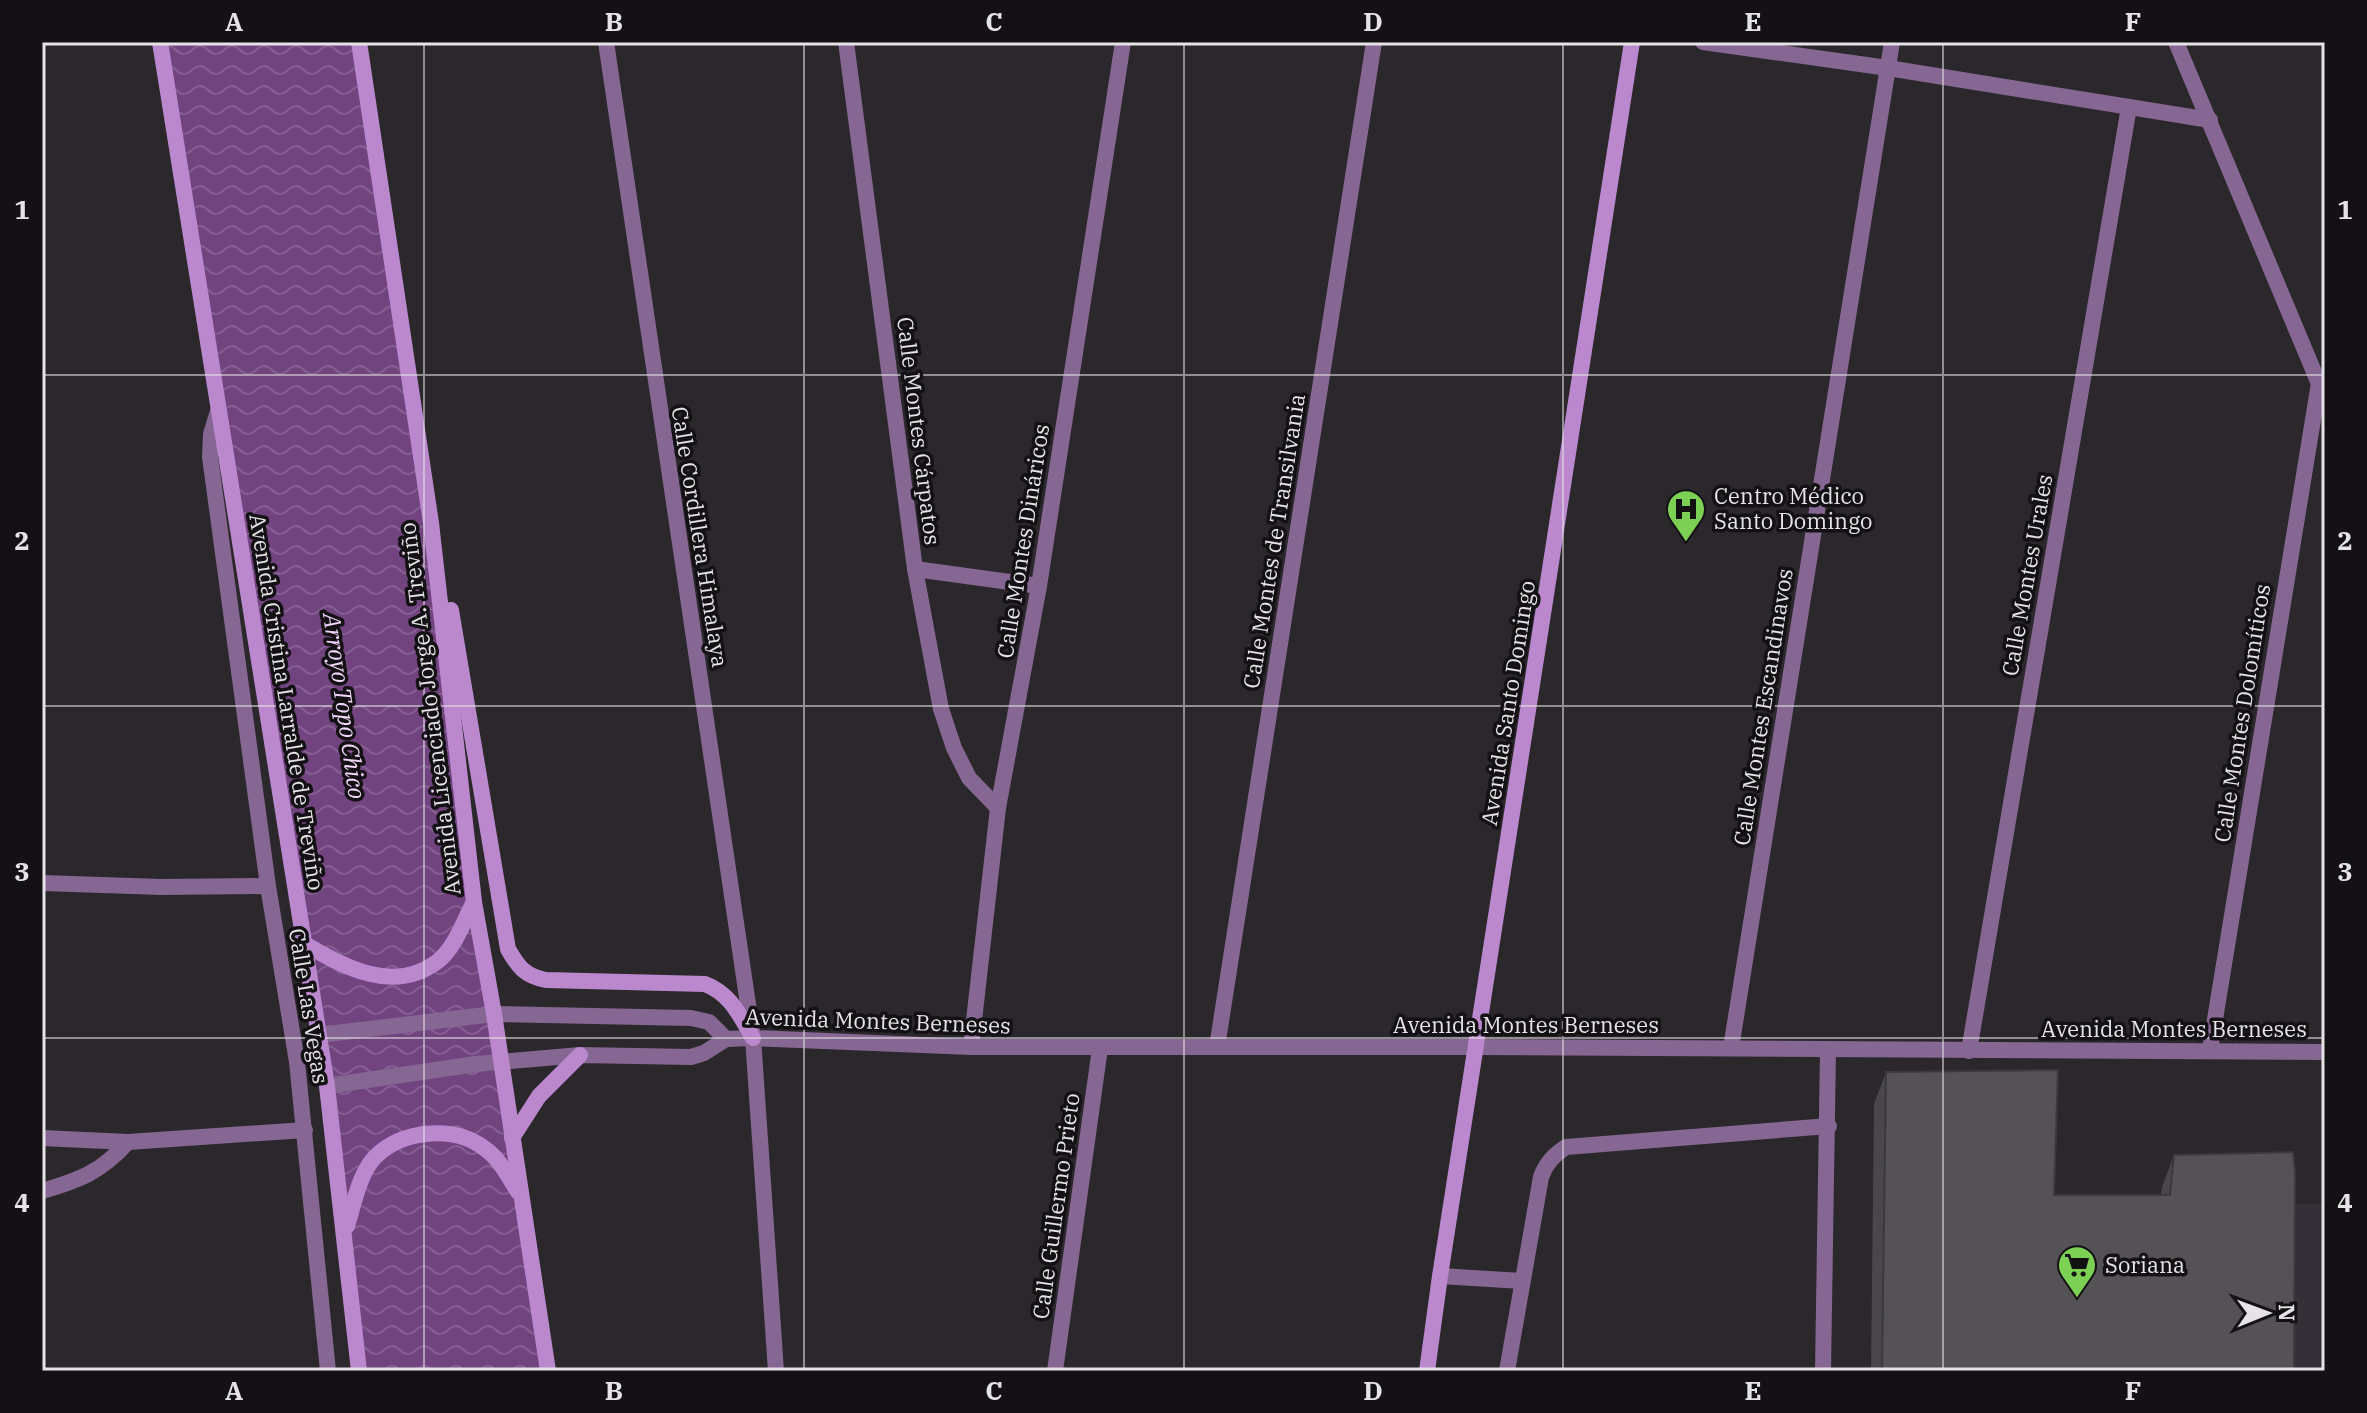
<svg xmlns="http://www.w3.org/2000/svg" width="2367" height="1413" font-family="'IBM Plex Serif',serif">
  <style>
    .built { fill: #352f38 }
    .water { fill: url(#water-waves) }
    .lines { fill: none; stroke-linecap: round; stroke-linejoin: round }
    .service { stroke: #866692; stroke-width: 16 }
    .minor { stroke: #866692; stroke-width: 16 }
    .tertiary { stroke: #866692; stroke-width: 16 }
    .secondary { stroke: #bb88ce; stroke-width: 16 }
    .wall { fill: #49474a }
    .building { fill: #555256; stroke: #3c393c; stroke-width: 2 }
    .grid { fill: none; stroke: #e5e3e6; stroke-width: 2; stroke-opacity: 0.55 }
    .labels { text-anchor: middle; stroke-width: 7; stroke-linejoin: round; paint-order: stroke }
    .street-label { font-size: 22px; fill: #e5e3e6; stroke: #131113 }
    .poi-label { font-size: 22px; fill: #e5e3e6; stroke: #131113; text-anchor: start }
    .water-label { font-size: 24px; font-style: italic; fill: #f0d6f9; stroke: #131113 }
    .neatline { fill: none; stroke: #e5e3e6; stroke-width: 3 }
    .grid-label { font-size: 26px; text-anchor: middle; font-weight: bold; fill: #e5e3e6 }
  </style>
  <defs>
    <pattern id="water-waves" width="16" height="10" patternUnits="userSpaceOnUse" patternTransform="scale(2)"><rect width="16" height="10" fill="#714480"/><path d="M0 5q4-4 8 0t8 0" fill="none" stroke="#855f92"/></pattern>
  </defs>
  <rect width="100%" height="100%" fill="#2b282c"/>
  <path class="built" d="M2284 1204H2325V1371H2282Z"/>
  <path class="water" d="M160 42H359L474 902 548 1371H359L345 1230Z"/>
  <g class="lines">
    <g class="service">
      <path d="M1440 1276 1522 1281"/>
      <path d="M1507 1371 1541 1177C1546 1163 1554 1155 1566 1147L1829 1126"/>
      <path d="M1823 1371 1828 1050"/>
    </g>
    <g class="minor">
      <path d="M606 42 753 1038 776 1371"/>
      <path d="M846 42 915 569 941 709 954 748 969 778 998 808"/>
      <path d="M1703 42 1888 68 2210 120"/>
      <path d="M2176 42 2322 391"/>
      <path d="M218 411 211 434 210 457 268 886 297 1062 328 1371"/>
      <path d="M915 569 1039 586"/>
      <path d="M42 883 162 887 268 886"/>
      <path d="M971 1047 998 808 1039 586 1123 42"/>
      <path d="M1217 1047 1374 42"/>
      <path d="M1731 1048 1892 42"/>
      <path d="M2210 1050 2319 383"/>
      <path d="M1969 1051 2129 107"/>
      <path d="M42 1138 128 1142 305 1130"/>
      <path d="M42 1191C80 1180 101 1172 128 1142"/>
      <path d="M1055 1371 1100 1048"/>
    </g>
    <g class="tertiary">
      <path d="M319 1035 494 1014 691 1018 709 1022 726 1039"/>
      <path d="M327 1086 476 1064 580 1055 691 1057 704 1053 726 1039 753 1038 971 1047H1477L2325 1052"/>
    </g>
    <g class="secondary">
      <path d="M160 42 327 1086 359 1371"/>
      <path d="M359 42 431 523 474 902 494 1014 548 1371"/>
      <path d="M451 610 508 949C518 967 525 976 546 980L705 984C731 994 740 1016 753 1038"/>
      <path d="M303 943C344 967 394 995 438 961 455 948 464 920 474 902"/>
      <path d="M512 1138 539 1096 580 1055"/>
      <path d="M347 1226C354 1204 359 1174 375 1157 402 1130 453 1125 484 1148 499 1158 509 1177 518 1192"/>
      <path d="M1427 1371 1440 1276 1632 42"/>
    </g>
  </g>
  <path class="wall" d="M1886 1072 2054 1195H2161L2162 1187 2174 1155 2294 1371H1871L1874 1104Z"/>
  <path class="building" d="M2058 1070 2054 1195H2170L2174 1155 2293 1152 2295 1172 2294 1371H1882L1886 1072Z"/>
  <path class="grid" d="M424 42V1371M804 42V1371M1184 42V1371M1563 42V1371M1943 42V1371M42 375H2325M42 706H2325M42 1038H2325"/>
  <defs>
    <symbol id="hospital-pin" viewBox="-11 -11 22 30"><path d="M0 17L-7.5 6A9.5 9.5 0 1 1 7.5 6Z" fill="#7cd155" stroke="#131113"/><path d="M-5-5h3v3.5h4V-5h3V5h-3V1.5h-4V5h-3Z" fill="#111"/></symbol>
    <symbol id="supermarket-pin" viewBox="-11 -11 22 30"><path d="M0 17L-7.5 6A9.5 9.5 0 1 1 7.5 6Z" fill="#7cd155" stroke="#131113"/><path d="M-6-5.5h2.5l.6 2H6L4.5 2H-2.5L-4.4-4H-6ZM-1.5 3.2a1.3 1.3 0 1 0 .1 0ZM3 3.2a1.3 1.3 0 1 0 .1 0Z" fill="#111"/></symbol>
  </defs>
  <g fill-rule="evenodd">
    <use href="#hospital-pin" x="1664" y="487" width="44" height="60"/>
    <use href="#supermarket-pin" x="2055" y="1243" width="44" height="60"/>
  </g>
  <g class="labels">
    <g class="street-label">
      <text transform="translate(919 431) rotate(83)" y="8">Calle Montes Cárpatos</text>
      <text transform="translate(700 537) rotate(81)" y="8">Calle Cordillera Himalaya</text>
      <text transform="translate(1023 541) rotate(-81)" y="8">Calle Montes Dináricos</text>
      <text transform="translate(1274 541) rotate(-81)" y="8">Calle Montes de Transilvania</text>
      <text transform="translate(2027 575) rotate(-80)" y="8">Calle Montes Urales</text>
      <text transform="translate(287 702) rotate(81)" y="8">Avenida Cristina Larralde de Treviño</text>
      <text transform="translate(1508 703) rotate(-81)" y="8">Avenida Santo Domingo</text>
      <text transform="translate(1763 707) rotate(-81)" y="8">Calle Montes Escandinavos</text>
      <text transform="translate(430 709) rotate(-97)" y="8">Avenida Licenciado Jorge A. Treviño</text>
      <text transform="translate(2242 713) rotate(-81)" y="8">Calle Montes Dolomíticos</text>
      <text transform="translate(309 1006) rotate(81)" y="8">Calle Las Vegas</text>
      <text transform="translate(878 1021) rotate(2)" y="8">Avenida Montes Berneses</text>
      <text x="1526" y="1033">Avenida Montes Berneses</text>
      <text x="2174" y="1037">Avenida Montes Berneses</text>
      <text transform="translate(1056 1206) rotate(-82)" y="8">Calle Guillermo Prieto</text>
    </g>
    <g class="poi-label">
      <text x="1714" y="504">Centro Médico<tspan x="1714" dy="25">Santo Domingo</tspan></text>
      <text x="2105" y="1273">Soriana</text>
    </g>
    <g class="water-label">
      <text transform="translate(344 706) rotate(82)" y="8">Arroyo Topo Chico</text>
    </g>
  </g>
  <rect width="2367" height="1413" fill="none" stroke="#131113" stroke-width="88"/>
  <g transform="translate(2267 1313) rotate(89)" stroke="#131113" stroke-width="6" paint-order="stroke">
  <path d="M0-6L14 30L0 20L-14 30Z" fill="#e5e3e6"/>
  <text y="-12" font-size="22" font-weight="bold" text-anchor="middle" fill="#e5e3e6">N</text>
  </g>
  <rect x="44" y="44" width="2279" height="1325" class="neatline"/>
  <g class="grid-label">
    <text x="234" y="31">A</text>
    <text x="614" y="31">B</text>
    <text x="994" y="31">C</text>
    <text x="1373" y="31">D</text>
    <text x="1753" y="31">E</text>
    <text x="2133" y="31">F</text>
    <text x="22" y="219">1</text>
    <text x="2345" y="219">1</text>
    <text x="22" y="550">2</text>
    <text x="2345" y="550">2</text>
    <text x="22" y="881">3</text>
    <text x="2345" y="881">3</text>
    <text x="22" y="1212">4</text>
    <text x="2345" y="1212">4</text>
    <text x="234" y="1400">A</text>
    <text x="614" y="1400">B</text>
    <text x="994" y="1400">C</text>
    <text x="1373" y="1400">D</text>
    <text x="1753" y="1400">E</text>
    <text x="2133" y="1400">F</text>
  </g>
</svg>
